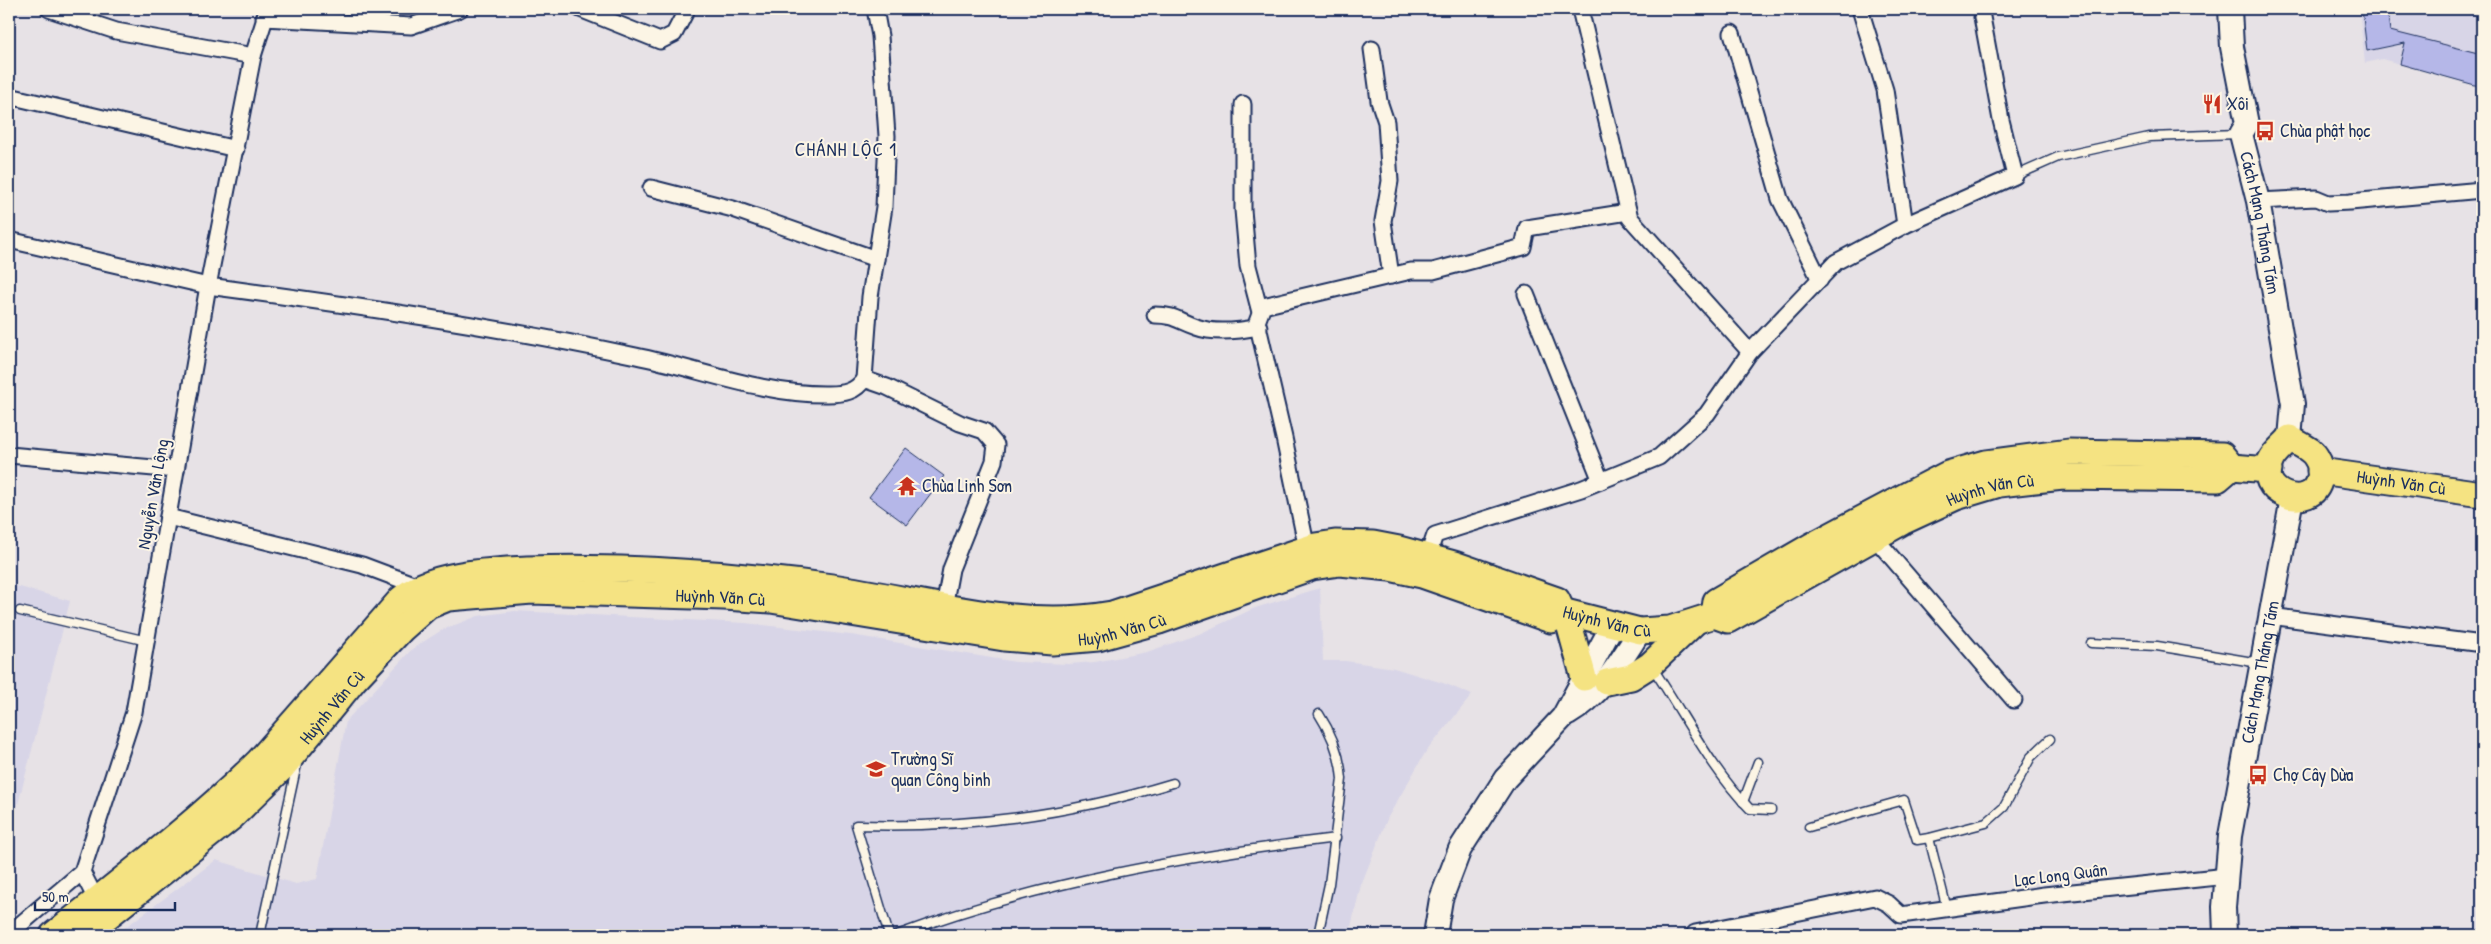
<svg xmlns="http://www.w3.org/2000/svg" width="2491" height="944" font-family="'Patrick Hand',sans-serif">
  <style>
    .built { fill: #d8d5e7 }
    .building { fill: #b5b7e8; stroke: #1b2f5e }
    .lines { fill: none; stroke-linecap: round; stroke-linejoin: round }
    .lane-casing { stroke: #1b2f5e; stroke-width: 11 }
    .street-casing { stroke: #1b2f5e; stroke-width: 19 }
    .secondary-casing { stroke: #1b2f5e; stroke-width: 26 }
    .primary-casing { stroke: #1b2f5e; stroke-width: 29 }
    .lane { stroke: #fcf5e5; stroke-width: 8 }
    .street { stroke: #fcf5e5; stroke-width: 15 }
    .secondary { stroke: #fcf5e5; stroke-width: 22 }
    .primary { stroke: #f5e382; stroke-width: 25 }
    .labels { text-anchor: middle; stroke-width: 4; stroke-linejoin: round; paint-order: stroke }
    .poi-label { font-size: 18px; fill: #1b2f5e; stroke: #fcf5e5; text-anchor: start }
    .street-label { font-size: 18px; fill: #1b2f5e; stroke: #fcf5e5 }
    .neighbourhood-label { font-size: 19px; letter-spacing: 1px; fill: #1b2f5e; stroke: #fcf5e5 }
  </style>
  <rect width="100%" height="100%" fill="#e7e2e6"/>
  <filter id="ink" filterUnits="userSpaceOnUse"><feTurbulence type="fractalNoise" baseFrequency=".02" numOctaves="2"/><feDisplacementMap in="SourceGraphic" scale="10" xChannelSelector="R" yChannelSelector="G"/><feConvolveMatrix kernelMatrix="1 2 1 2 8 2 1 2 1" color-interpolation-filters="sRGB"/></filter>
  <g filter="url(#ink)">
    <g class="built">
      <path d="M2359 9H2482V87L2382 59 2365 63Z"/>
      <path d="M9 584 70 601 16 812 9 810Z"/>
      <path d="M1320 588 1323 661H1346L1394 668 1446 684 1472 695 1425 753 1388 817 1361 885 1349 935H115L216 860 296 884 317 879 346 721 412 649 442 630 478 616 515 611 745 623 851 635 1016 662 1069 664 1095 662 1147 652 1199 634 1255 608Z"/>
    </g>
    <g class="building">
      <path d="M2362 9H2387L2390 31 2482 54V87L2400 64 2405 43 2367 51Z"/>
      <path d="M906 448 944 476 907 525 869 497Z"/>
    </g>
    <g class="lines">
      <defs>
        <g id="lane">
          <path d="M2015 176 2058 157 2149 137 2239 134"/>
          <path d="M20 611 147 641"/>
          <path d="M2091 643 2157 646 2259 663"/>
          <path d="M1652 667C1684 714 1710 768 1750 809L1771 810"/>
          <path d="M1743 802 1758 762"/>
          <path d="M1809 827 1904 800 1917 840 1929 838 1947 909"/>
          <path d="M1929 838 1986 823 2004 807 2031 757 2050 739"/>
          <path d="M260 935 297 764"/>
          <path d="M889 935 856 825C969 828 1064 816 1173 783"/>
          <path d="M897 935C1038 882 1187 856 1336 838"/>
          <path d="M1318 935 1329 884 1342 779C1340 754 1332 734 1319 714"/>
        </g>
        <g id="street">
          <path d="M49 9 116 31 253 56"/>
          <path d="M268 9 253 56 208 286C351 305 495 326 636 356 700 369 763 395 828 394 843 394 856 392 864 379"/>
          <path d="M580 9 660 41 674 34 687 9"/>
          <path d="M875 9 880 36 887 136 884 207 870 297 864 379 887 387 960 423 984 431 996 445 994 461 951 569 944 607"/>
          <path d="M1580 9 1630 218 1750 352"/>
          <path d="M1860 9 1885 90 1905 225"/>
          <path d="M264 18 411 26 460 9"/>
          <path d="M1732 33 1780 199 1820 280"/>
          <path d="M1372 49 1379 101 1386 122 1390 181 1383 221 1391 276"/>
          <path d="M9 96 236 149"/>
          <path d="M1243 104V210L1248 266 1260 312"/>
          <path d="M651 188 733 209 876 259"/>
          <path d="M2258 201 2316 198 2328 203 2350 202 2482 190"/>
          <path d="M9 240 208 286 134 712 82 872 97 901"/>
          <path d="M1526 294 1601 481"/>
          <path d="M1155 315C1175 315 1178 321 1196 327 1215 334 1239 331 1259 327"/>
          <path d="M9 455 176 470"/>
          <path d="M168 517 362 565 418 586"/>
          <path d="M1875 538 2014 700"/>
          <path d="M1307 549 1284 438 1257 322 1263 306 1411 271H1433L1523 247 1527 228 1628 212"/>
          <path d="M1425 564 1435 535 1581 489 1659 457 1707 414 1750 352 1836 262 1905 225 2015 176 2001 120 1982 17"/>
          <path d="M2270 616 2482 644"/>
          <path d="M1695 933 1875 897 1889 904 1901 915 2044 895 2227 876"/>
          <path d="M9 934 82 872"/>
        </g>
        <g id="secondary">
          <path id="s1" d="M2230 9 2232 47 2247 124 2241 134 2258 201 2293 404 2290 438"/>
          <path d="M1568 714C1602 694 1619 663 1640 631"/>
          <path d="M1435 935 1441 899 1460 849 1505 779 1563 717 1613 624"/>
          <path id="s2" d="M2225 935 2224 907 2230 836 2292 498"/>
        </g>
        <g id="primary">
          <path d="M2290 438C2299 445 2312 448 2317 459 2321 465 2321 472 2320 478 2313 515 2251 493 2272 458 2276 451 2285 444 2290 438Z"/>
          <path id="s3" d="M2320 471 2482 494"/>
          <path id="s4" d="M1562 611 1640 631 1670 629 1714 615 1728 620 1902 522 1956 497 1999 484 2063 477 2218 479 2232 467"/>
          <path d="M1566 613 1584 678"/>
          <path d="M1714 615 1716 601 1811 546 1907 495 1948 474 1986 463 2069 452 2222 455 2232 467 2269 470"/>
          <path d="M1607 682 1631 677 1650 665 1694 623"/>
          <path d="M53 935C123 879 195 824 259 761L401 599C430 573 488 571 527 569 629 566 731 573 832 587 925 600 1018 631 1112 614L1315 546 1335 543 1373 544 1399 549 1454 564 1557 600 1562 611"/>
          <path id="s5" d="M84 935 232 817 282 768 354 680 401 630 428 606 448 598 532 591 724 597 771 600 1004 638 1052 642 1098 638 1159 621 1312 567 1340 563 1390 568 1422 575 1551 620 1562 611"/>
        </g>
      </defs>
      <use href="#lane" class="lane-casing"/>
      <use href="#street" class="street-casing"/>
      <use href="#secondary" class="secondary-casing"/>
      <use href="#primary" class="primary-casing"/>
      <use href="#lane" class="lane"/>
      <use href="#street" class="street"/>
      <use href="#secondary" class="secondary"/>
      <use href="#primary" class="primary"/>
    </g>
  </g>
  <defs>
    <symbol id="restaurant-bare" viewBox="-9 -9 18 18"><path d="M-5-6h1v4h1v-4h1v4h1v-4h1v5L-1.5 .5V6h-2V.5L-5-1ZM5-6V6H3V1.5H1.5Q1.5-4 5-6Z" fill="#c8321e" stroke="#fcf5e5" stroke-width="2.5" paint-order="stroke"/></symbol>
    <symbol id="bus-bare" viewBox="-9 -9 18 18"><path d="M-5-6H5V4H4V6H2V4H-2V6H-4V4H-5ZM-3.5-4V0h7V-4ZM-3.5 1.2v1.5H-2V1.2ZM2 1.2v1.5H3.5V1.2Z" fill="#c8321e" stroke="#fcf5e5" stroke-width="2.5" paint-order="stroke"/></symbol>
    <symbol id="temple-bare" viewBox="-9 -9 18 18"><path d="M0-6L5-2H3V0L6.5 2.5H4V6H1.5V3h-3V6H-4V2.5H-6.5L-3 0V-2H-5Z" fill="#c8321e" stroke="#fcf5e5" stroke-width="2.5" paint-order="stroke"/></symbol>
    <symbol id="university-bare" viewBox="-9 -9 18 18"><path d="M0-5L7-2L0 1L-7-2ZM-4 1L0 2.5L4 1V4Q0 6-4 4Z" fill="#c8321e" stroke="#fcf5e5" stroke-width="2.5" paint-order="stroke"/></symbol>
  </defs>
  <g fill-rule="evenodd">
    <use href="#restaurant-bare" x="2198" y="90" width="28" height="28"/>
    <use href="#bus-bare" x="2251" y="117" width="28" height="28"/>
    <use href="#temple-bare" x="893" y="472" width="28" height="28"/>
    <use href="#university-bare" x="862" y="755" width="28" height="28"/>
    <use href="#bus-bare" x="2244" y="761" width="28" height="28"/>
  </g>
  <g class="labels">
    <g class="poi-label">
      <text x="2227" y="110">Xôi</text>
      <text x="2280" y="137">Chùa phật học</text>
      <text x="922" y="492">Chùa Linh Sơn</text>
      <text x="891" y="765">Trường Sĩ<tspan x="891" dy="21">quan Công binh</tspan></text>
      <text x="2273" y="781">Chợ Cây Dừa</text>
    </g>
    <g class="street-label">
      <text dy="6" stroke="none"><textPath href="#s1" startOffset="219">Cách Mạng Tháng Tám</textPath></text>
      <text dy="6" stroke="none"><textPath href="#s3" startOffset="82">Huỳnh Văn Cù</textPath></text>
      <text dy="6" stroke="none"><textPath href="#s4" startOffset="466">Huỳnh Văn Cù</textPath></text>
      <text transform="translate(153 494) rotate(-80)" y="6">Nguyễn Văn Lộng</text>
      <text dy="6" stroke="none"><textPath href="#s5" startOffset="772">Huỳnh Văn Cù</textPath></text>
      <text dy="6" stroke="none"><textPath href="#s4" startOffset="46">Huỳnh Văn Cù</textPath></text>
      <text dy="6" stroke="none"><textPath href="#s5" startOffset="1178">Huỳnh Văn Cù</textPath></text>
      <text dy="6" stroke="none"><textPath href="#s2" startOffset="266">Cách Mạng Tháng Tám</textPath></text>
      <text dy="6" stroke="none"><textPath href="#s5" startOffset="338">Huỳnh Văn Cù</textPath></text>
      <text transform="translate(2061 875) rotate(-7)" y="6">Lạc Long Quân</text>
    </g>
    <g class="neighbourhood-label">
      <text x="846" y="156">CHÁNH LỘC 1</text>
    </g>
  </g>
  <rect width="2491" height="944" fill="none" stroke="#fcf5e5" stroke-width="30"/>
  <rect x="15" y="15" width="2461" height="914" fill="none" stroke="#1b2f5e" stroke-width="2" filter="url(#ink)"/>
  <path d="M35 902v8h140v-8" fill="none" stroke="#1b2f5e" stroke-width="2.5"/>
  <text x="42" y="902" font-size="15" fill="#1b2f5e" stroke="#fcf5e5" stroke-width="4" paint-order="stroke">50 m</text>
</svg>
